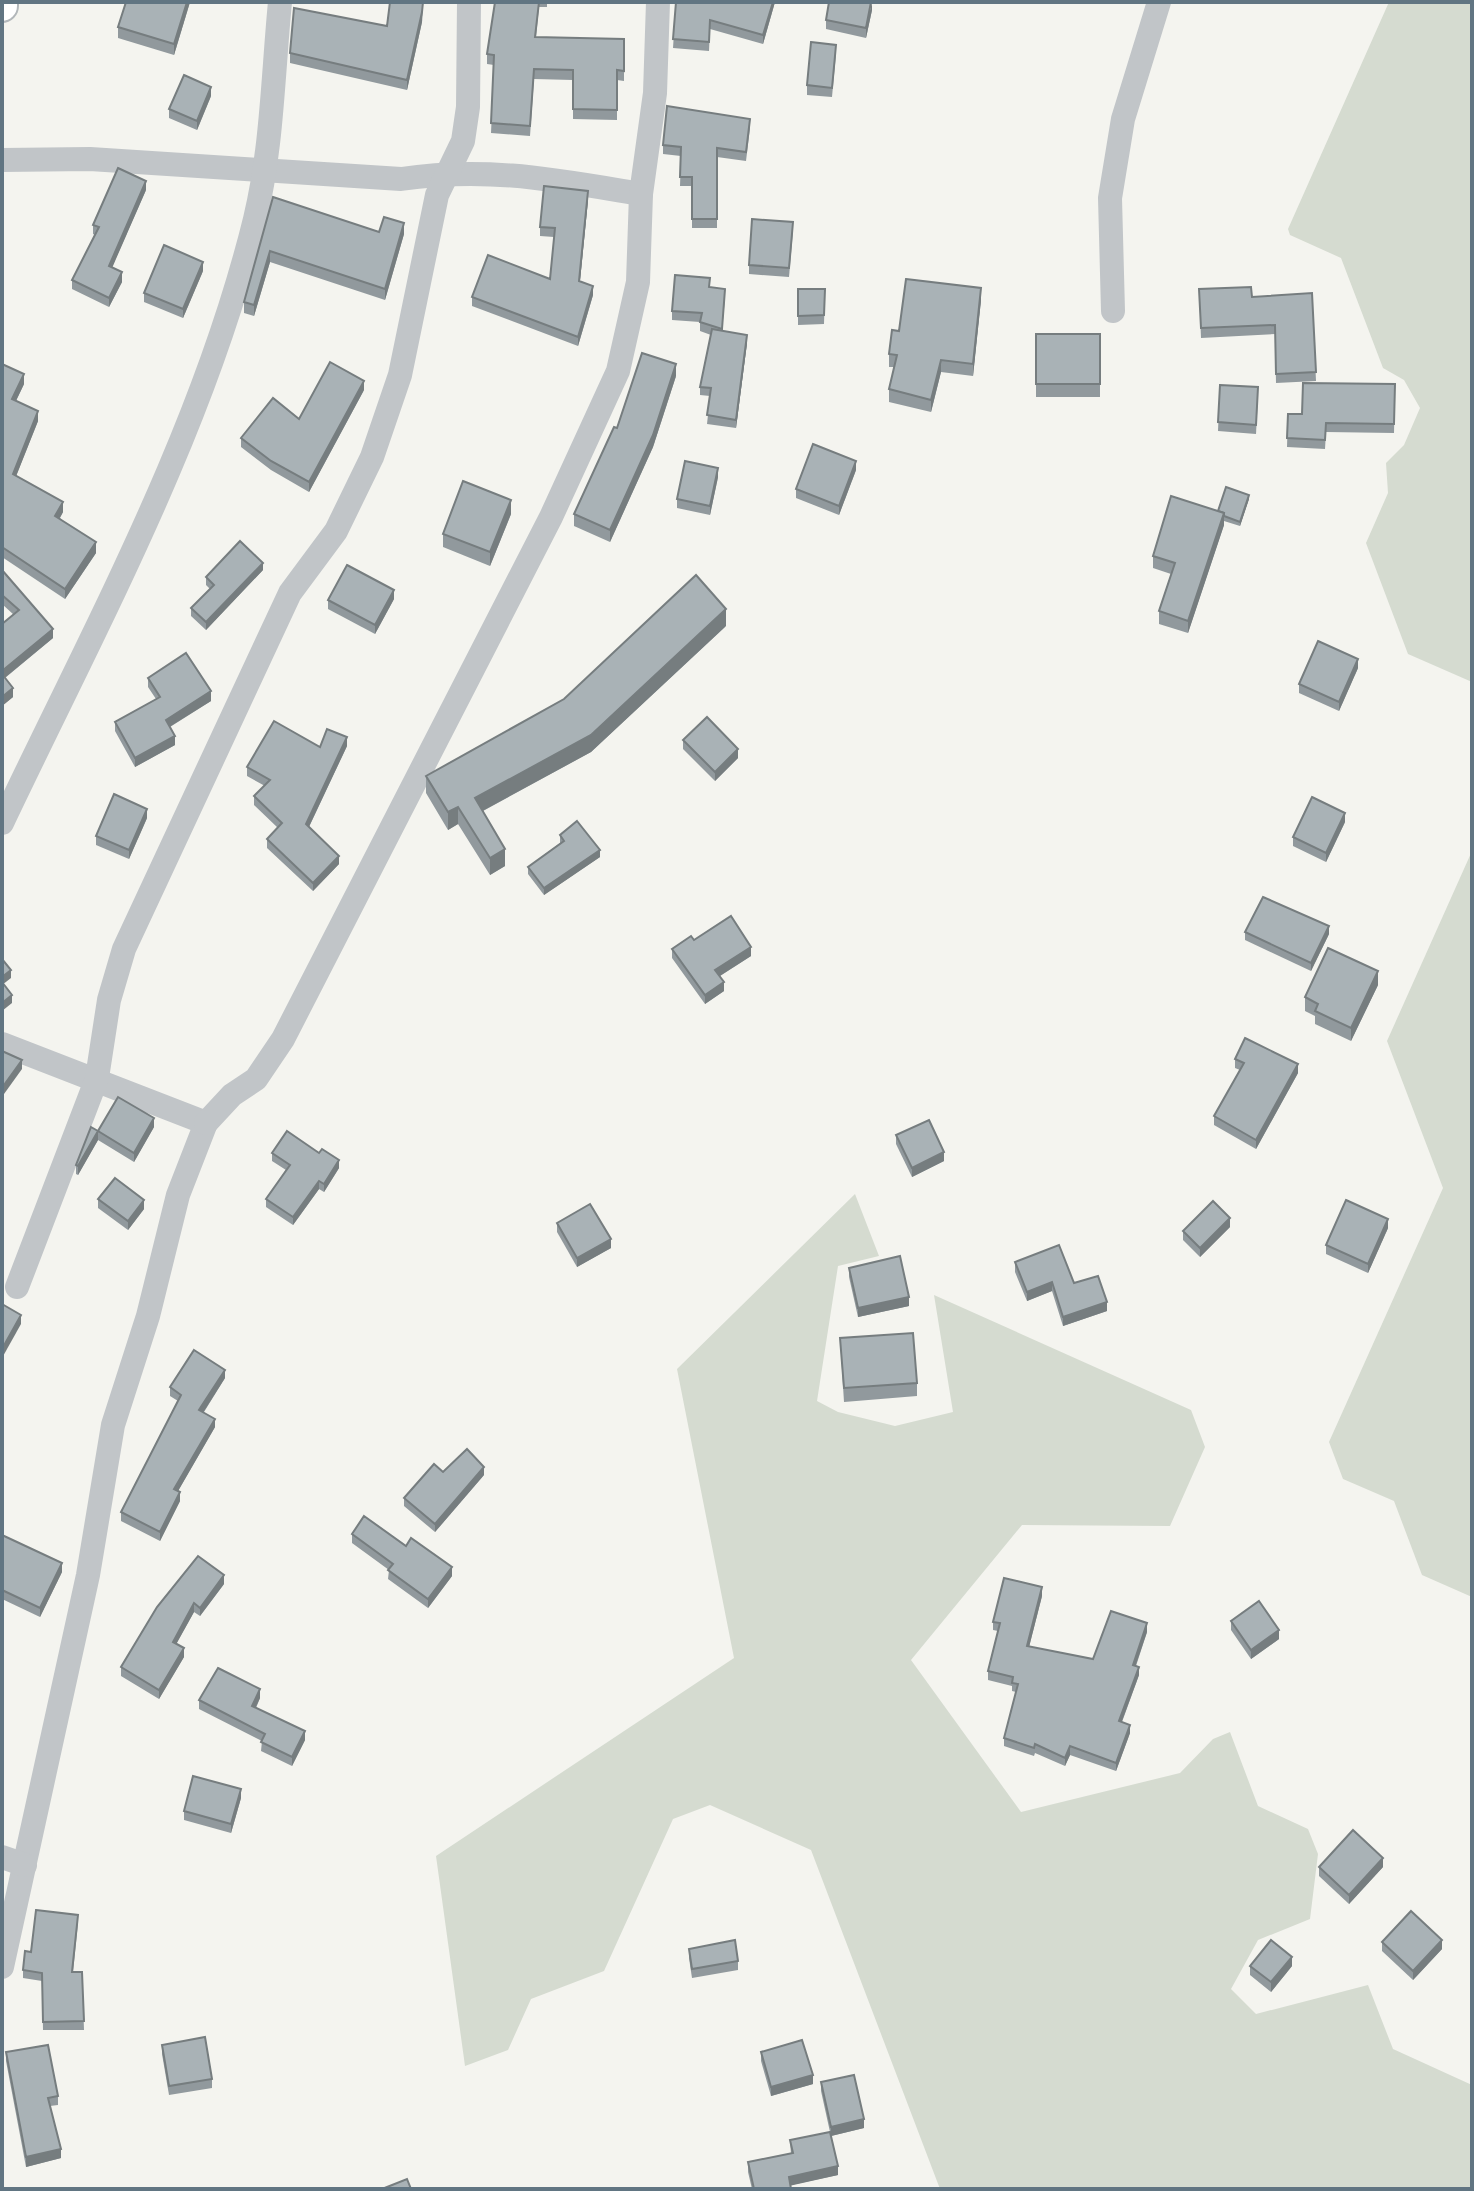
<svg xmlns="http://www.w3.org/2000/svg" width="1474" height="2191" font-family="'Sofia Sans Condensed',sans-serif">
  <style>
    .green { fill: #d5dbd0 }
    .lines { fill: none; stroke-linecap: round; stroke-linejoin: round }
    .major-casing { stroke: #b2b7ba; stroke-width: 34 }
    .minor { stroke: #c1c5c8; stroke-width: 24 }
    .major { stroke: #fff; stroke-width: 30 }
    .wall { fill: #91999d }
    .shaded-wall { fill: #767d7f }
    .building { fill: #a9b2b6; stroke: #767d7f; stroke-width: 2 }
  </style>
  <rect width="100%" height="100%" fill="#f4f4ef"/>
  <g class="green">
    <path d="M1389 2H1472V682L1408 654 1366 543 1388 493 1386 463 1404 445 1420 408 1404 380 1383 368 1341 258 1290 235 1288 229Z"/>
    <path d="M1472 851V1597L1422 1575 1394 1501 1343 1479 1329 1442 1443 1188 1387 1041Z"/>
    <path d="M855 1194 879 1256 838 1266 817 1401 838 1412 895 1426 953 1412 934 1295 1191 1410 1205 1447 1170 1526 1022 1525 911 1660 1021 1812 1180 1773 1213 1739 1230 1732 1258 1806 1308 1829 1318 1854 1310 1919 1258 1940 1231 1989 1256 2014 1368 1985 1393 2049 1472 2085V2189H940L811 1850 710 1805 673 1819 604 1971 531 1999 508 2050 465 2066 436 1856 734 1658 677 1369Z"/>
  </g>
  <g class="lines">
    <defs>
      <path id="major" d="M2 6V2"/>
    </defs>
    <use href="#major" class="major-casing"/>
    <g class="minor">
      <path d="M2 160 90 159 401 179C487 166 556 180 641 194"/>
      <path d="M1113 311 1110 198 1123 119 1159 2"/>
      <path d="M2 823C95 627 203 431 255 219 272 149 273 74 280 2"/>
      <path d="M2 1044 206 1123 178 1195 148 1316 113 1425 88 1575 2 1967"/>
      <path d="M206 1123 232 1095 256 1079 283 1039 551 517 618 371 638 282 641 194 655 93 658 2"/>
      <path d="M17 1287 97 1078 109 1000 124 949 290 593 336 531 372 457 400 375 437 195 463 141 468 107 469 2"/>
      <path d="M2 1857 25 1865"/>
    </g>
    <use href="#major" class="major"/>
  </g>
  <g class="wall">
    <path d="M135 2H190L174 55 118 38V27Z"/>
    <path d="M390 2H423L422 22 407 90 290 63V53L387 26Z"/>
    <path d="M495 2H547V7H539L536 37 624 39V81L617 80V120L573 119V80L534 79 530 136 491 133 494 65 487 64V54Z"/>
    <path d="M676 2H775L763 44 710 29 709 51 673 48Z"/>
    <path d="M872 10 866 38 826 29V20Z"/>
    <path d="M836 54 832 97 807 95V85Z"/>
    <path d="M211 96 197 130 169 118V109Z"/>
    <path d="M750 128 746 161 717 157V228H692V186H680L681 156 663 154V145Z"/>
    <path d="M146 190 112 267 122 282 109 307 72 289V280L95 235 93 234V225Z"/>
    <path d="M273 197 379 232 404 234 385 300 270 262 254 316 244 313V302Z"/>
    <path d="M588 200 580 281 593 295 578 346 472 306V297L550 279 554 237 540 236V227Z"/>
    <path d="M793 231 789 277 749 274V265Z"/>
    <path d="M203 271 183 318 144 302V293Z"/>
    <path d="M710 287 725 298 722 331 747 343 736 428 707 424 710 396 700 395V387L711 335 700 331V322L672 320V311Z"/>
    <path d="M798 289H825L824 324 798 325Z"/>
    <path d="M1199 289 1252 297 1312 293 1316 381 1276 383 1275 334 1201 338Z"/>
    <path d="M981 300 973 376 941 372 931 412 889 402V389L894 367H889V354L899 331Z"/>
    <rect x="1036" y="334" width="64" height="63"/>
    <path d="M2 364 24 384 16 401 38 421 16 476 63 512 60 518 96 553 65 599 2 557Z"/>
    <path d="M676 376 653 447 610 542 574 526V514L617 428Z"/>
    <path d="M1395 384 1394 433 1326 432 1325 449 1287 447 1288 414H1302Z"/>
    <path d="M1220 385 1258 396 1256 434 1218 431Z"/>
    <path d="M364 390 309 492 271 470 241 447V438L299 419Z"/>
    <path d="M856 470 839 515 796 498V489Z"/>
    <path d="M718 477 710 515 677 508V499Z"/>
    <path d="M1249 499 1240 526 1224 521V525L1188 633 1159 624V611L1171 574 1153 568V556L1218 511Z"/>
    <path d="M511 514 490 566 443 547V534Z"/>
    <path d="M2 570 53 638 5 678 13 697 2 706V624L14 615 2 604Z"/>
    <path d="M263 570 206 630 191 616V608L210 589 206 585V577Z"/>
    <path d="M394 599 375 634 328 609V600Z"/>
    <path d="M726 626 591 752 483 811 505 866 490 875 458 824 448 830 426 793V776Z"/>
    <path d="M1358 668 1339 711 1299 693V684Z"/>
    <path d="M148 678 211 701 170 727 175 745 135 767 115 731V722L156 699 148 687Z"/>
    <path d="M683 740 738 758 715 781 683 749Z"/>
    <path d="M347 746 309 827 339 864 313 891 267 848V839L278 828 254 805V796L265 786 247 776V767L320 747Z"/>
    <path d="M147 818 129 859 96 845V836Z"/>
    <path d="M1345 822 1326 862 1293 846V837Z"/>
    <path d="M560 835 600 857 544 895 528 874V867L560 843Z"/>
    <path d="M1245 932 1329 934 1311 971 1245 940Z"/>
    <path d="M694 940 751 956 720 976 724 991 705 1004 672 958V949Z"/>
    <path d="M1378 985 1351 1041 1315 1024V1016L1305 1011V997Z"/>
    <path d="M1235 1059 1298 1073 1256 1149 1214 1125V1116L1240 1070 1235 1068Z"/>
    <path d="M154 1127 134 1162 98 1140 78 1175 76 1174V1165L98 1131Z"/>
    <path d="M896 1135 944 1161 912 1177 896 1144Z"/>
    <path d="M272 1153 339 1168 324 1192 319 1189 293 1225 266 1207V1199L286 1170 272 1161Z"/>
    <path d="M98 1199 144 1209 128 1230 98 1208Z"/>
    <path d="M557 1223 611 1248 577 1267 557 1232Z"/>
    <path d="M1230 1227 1200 1257 1183 1240V1231Z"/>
    <path d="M1388 1228 1368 1273 1326 1254V1245Z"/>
    <path d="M1015 1262 1074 1283 1107 1311 1063 1326 1052 1291 1027 1301 1015 1272Z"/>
    <path d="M849 1268 909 1306 858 1317 849 1277Z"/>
    <path d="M840 1338 917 1383V1396L844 1402Z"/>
    <path d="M225 1378 204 1412 215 1427 178 1491 180 1501 160 1541 121 1521V1512L178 1401 170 1396V1387Z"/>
    <path d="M484 1475 435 1532 404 1506V1498Z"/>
    <path d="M352 1534 406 1546 452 1576 428 1608 388 1579 389 1570 352 1543Z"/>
    <path d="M2 1535 62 1572 40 1617 2 1599Z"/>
    <path d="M224 1584 200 1616 194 1612 176 1644 184 1657 159 1699 121 1676V1667L157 1607Z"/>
    <path d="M1042 1596 1029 1647 1093 1659 1147 1632 1136 1666 1139 1675 1122 1722 1130 1733 1116 1771 1070 1755 1065 1766 1035 1753 1034 1756 1004 1746V1738L1016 1692 1012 1691V1686L988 1680V1671L998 1631 993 1630V1622Z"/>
    <path d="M1231 1621 1279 1639 1251 1659 1231 1630Z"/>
    <path d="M260 1698 256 1708 305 1740 292 1766 261 1751 262 1741 199 1709V1700Z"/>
    <path d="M241 1798 231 1833 184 1820V1811Z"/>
    <path d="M1319 1867H1383L1349 1904 1319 1876Z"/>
    <path d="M78 1923 73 1972H82L84 2030H43L42 1981 23 1978V1970L31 1952Z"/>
    <path d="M1382 1942 1442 1949 1413 1980 1382 1951Z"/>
    <path d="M689 1949 738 1961V1970L692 1978 689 1958Z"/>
    <path d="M1250 1966H1292L1271 1992 1250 1975Z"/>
    <path d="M162 2045 212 2079V2088L169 2095 162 2054Z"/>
    <path d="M6 2052 58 2096V2105L50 2106 61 2158 26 2167 6 2061Z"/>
    <path d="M761 2052 813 2084 771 2096 761 2061Z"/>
    <path d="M821 2082 864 2128 831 2136 838 2175 791 2185V2189H752L748 2172V2162L791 2154 790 2140 830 2132 821 2091Z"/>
  </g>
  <g class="shaded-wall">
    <path d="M187 2H190L174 55V44Z"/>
    <path d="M423 2 422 22 407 90V80Z"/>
    <path d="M773 2H775L763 44V35Z"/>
    <path d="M872 2V10L866 38V28Z"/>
    <path d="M211 87V96L197 130V121Z"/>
    <path d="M146 181V190L109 275V266Z"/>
    <path d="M588 191V200L579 290V281Z"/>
    <path d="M404 223V234L385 300V289Z"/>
    <path d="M270 251V262L254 316V305Z"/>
    <path d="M203 262V271L183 318V309Z"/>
    <path d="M122 272V282L109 307V298Z"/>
    <path d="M593 286V295L578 346V337Z"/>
    <path d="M981 288V300L973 376V364Z"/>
    <path d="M747 335V343L736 428V420Z"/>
    <path d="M941 360V372L931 412V400Z"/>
    <path d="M676 364V376L653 447 610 542V530Z"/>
    <path d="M24 374V384L12 409V399Z"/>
    <path d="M364 381V390L309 492V482Z"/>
    <path d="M38 411V421L13 484V474Z"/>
    <path d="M856 461V470L839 515V506Z"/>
    <path d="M718 468V477L710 515V506Z"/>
    <path d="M1249 495V499L1240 526V522Z"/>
    <path d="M511 500V514L490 566V552Z"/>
    <path d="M63 502V512L55 526V516Z"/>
    <path d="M1224 513V525L1188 633V621Z"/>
    <path d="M96 542V553L65 599V589Z"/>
    <path d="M263 563V570L206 630V622Z"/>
    <path d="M394 590V599L375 634V625Z"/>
    <path d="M726 609V626L591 752 475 815V798Z"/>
    <path d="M53 629V638L2 680V671Z"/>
    <path d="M1358 659V668L1339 711V702Z"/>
    <path d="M13 688V697L2 706V697Z"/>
    <path d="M211 691V701L166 729V720Z"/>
    <path d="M175 736V745L135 767V758Z"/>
    <path d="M347 737V746L306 833V824Z"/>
    <path d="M738 749V758L715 781V772Z"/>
    <path d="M458 807V824L448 830V812Z"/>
    <path d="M147 809V818L129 859V850Z"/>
    <path d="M1345 813V822L1326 862V853Z"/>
    <path d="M505 849V866L490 875V858Z"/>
    <path d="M600 850V857L544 895V888Z"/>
    <path d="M339 856V864L313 891V883Z"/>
    <path d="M1329 926V934L1311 971V963Z"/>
    <path d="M751 947V956L715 979V970Z"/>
    <path d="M11 970V978L2 985V977Z"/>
    <path d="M1378 971V985L1351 1041V1028Z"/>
    <path d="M724 982V991L705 1004V995Z"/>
    <path d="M12 995V1003L2 1011V1003Z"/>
    <path d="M22 1060V1069L4 1094V1085Z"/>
    <path d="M1298 1064V1073L1256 1149V1140Z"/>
    <path d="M154 1118V1127L134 1162V1153Z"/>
    <path d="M98 1131V1140L78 1175V1166Z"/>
    <path d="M944 1152V1161L912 1177V1168Z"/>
    <path d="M339 1160V1168L324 1192V1184Z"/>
    <path d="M319 1181V1189L293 1225V1217Z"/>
    <path d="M144 1200V1209L128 1230V1221Z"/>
    <path d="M1230 1218V1227L1200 1257V1248Z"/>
    <path d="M1388 1219V1228L1368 1273V1264Z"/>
    <path d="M611 1239V1248L577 1267V1258Z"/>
    <path d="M1052 1282V1291L1027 1301V1292Z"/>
    <path d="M909 1297V1306L858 1317V1308Z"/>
    <path d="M1107 1302V1311L1063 1326V1317Z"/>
    <path d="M21 1315V1324L2 1358V1349Z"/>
    <path d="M225 1370V1378L199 1419V1410Z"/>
    <path d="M215 1419V1427L174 1498V1489Z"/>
    <path d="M484 1467V1475L435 1532V1524Z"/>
    <path d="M180 1492V1501L160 1541V1532Z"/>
    <path d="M62 1563V1572L40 1617V1608Z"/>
    <path d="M452 1567V1576L428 1608V1599Z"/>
    <path d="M224 1575V1584L200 1616V1608Z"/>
    <path d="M1042 1587V1596L1027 1655V1646Z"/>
    <path d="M194 1603V1612L173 1650V1642Z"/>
    <path d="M1147 1623V1632L1133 1673V1665Z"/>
    <path d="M1279 1630V1639L1251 1659V1650Z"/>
    <path d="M184 1648V1657L159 1699V1690Z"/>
    <path d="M1139 1667V1675L1119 1729V1721Z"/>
    <path d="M260 1689V1698L252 1715V1706Z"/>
    <path d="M1130 1725V1733L1116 1771V1763Z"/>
    <path d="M305 1731V1740L292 1766V1757Z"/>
    <path d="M1070 1746V1755L1065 1766V1758Z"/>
    <path d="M241 1789V1798L231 1833V1824Z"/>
    <path d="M1383 1858V1867L1349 1904V1895Z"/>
    <path d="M1442 1940V1949L1413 1980V1971Z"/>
    <path d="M1292 1957V1966L1271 1992V1982Z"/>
    <path d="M813 2075V2084L771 2096V2087Z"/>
    <path d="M864 2119V2128L831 2136V2127Z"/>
    <path d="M61 2149V2158L26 2167V2157Z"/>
    <path d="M838 2166V2175L789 2186V2177Z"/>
  </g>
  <g class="building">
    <path d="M126 2H187L174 44 118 27Z"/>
    <path d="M390 2H423L422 12 407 80 290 53 294 8 387 26Z"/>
    <path d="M495 2H539L535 37 624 39V71L617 70V110L573 109V70L534 69 530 126 491 123 494 55 487 54Z"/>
    <path d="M676 2H773L763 35 710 20 709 42 673 39Z"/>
    <path d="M829 2H871L866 28 826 20Z"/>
    <path d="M811 42 836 45 832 88 807 85Z"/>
    <path d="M184 75 211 87 197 121 169 109Z"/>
    <path d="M667 106 750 119 746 152 717 148V219H692V177H680L681 147 663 145Z"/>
    <path d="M118 168 146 181 109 266 122 272 109 298 72 280 99 227 93 225Z"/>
    <path d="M544 186 588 191 579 281 593 286 578 337 472 297 488 255 550 279 555 228 540 227Z"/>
    <path d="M273 197 379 232 384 217 404 223 385 289 270 251 254 305 244 302Z"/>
    <path d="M752 219 793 222 789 268 749 265Z"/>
    <path d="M164 245 203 262 183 309 144 293Z"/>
    <path d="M675 275 710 278 709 287 725 289 722 329 700 322 702 313 672 311Z"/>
    <path d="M906 279 981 288 973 364 941 360 931 400 889 389 897 355 889 354 892 330 899 331Z"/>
    <path d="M1251 287 1252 297 1312 293 1316 372 1276 374 1275 325 1201 328 1199 289Z"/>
    <path d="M798 289H825L824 315 798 316Z"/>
    <path d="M712 329 747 335 736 420 707 415 711 388 700 387Z"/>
    <rect x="1036" y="334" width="64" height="50"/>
    <path d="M642 353 676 364 653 435 610 530 574 514 614 427 617 428Z"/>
    <path d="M330 362 364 381 309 482 271 461 241 438 273 398 299 419Z"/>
    <path d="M2 364 24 374 12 399 38 411 13 474 63 502 55 516 96 542 65 589 2 547Z"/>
    <path d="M1303 383 1395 384 1394 424 1326 423 1325 440 1287 438 1288 414H1302Z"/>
    <path d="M1220 385 1258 387 1256 425 1218 422Z"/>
    <path d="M813 444 856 461 839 506 796 489Z"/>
    <path d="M685 461 718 468 710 506 677 499Z"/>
    <path d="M463 481 511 500 490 552 443 534Z"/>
    <path d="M1226 487 1249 495 1240 522 1224 516V513L1218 511Z"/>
    <path d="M1171 496 1224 513 1188 621 1159 611 1175 563 1153 556Z"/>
    <path d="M240 541 263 563 206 622 191 608 214 585 206 577Z"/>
    <path d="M347 565 394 590 375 625 328 600Z"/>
    <path d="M2 570 53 629 2 671V624L19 610 2 595Z"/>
    <path d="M696 575 726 609 591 735 475 798 505 849 490 858 458 807 448 812 426 776 564 699Z"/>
    <path d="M1318 641 1358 659 1339 702 1299 684Z"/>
    <path d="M186 653 211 691 166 720 175 736 135 758 115 722 160 697 148 678Z"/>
    <path d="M2 674 13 688 2 697Z"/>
    <path d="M707 717 738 749 715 772 683 740Z"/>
    <path d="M274 721 320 747 327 729 347 737 306 824 339 856 313 883 267 839 282 823 254 796 270 780 247 767Z"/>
    <path d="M114 794 147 809 129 850 96 836Z"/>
    <path d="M1312 797 1345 813 1326 853 1293 837Z"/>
    <path d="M577 821 600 850 544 888 528 867 564 841 560 835Z"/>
    <path d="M1263 897 1329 926 1311 963 1245 932Z"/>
    <path d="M731 916 751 947 715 970 724 982 705 995 672 949 691 936 694 940Z"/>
    <path d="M1328 948 1378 971 1351 1028 1315 1011 1318 1004 1305 997Z"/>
    <path d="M2 959 11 970 2 977Z"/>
    <path d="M2 982 12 995 2 1003Z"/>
    <path d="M1245 1038 1298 1064 1256 1140 1214 1116 1244 1063 1235 1059Z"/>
    <path d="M2 1051 22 1060 4 1085 2 1084Z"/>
    <path d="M118 1097 154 1118 134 1153 98 1131Z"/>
    <path d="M929 1120 944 1152 912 1168 896 1135Z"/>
    <path d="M91 1127 98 1131 78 1166 76 1165Z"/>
    <path d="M287 1131 319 1153 322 1149 339 1160 324 1184 319 1181 293 1217 266 1199 290 1165 272 1153Z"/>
    <path d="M115 1178 144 1200 128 1221 98 1199Z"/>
    <path d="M1346 1200 1388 1219 1368 1264 1326 1245Z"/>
    <path d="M1213 1201 1230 1218 1200 1248 1183 1231Z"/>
    <path d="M590 1204 611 1239 577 1258 557 1223Z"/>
    <path d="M1059 1245 1074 1283 1098 1276 1107 1302 1063 1317 1052 1282 1027 1292 1015 1262Z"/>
    <path d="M900 1256 909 1297 858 1308 849 1268Z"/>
    <path d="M2 1304 21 1315 2 1349Z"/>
    <path d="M913 1333 917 1383 844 1388 840 1338Z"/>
    <path d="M194 1350 225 1370 199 1410 215 1419 174 1489 180 1492 160 1532 121 1512 181 1395 170 1387Z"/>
    <path d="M467 1449 484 1467 435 1524 404 1498 434 1464 443 1472Z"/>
    <path d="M364 1516 406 1546 411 1538 452 1567 428 1599 388 1570 393 1564 352 1534Z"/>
    <path d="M2 1535 62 1563 40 1608 2 1590Z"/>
    <path d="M198 1556 224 1575 200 1608 194 1603 173 1642 184 1648 159 1690 121 1667 157 1607Z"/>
    <path d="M1004 1578 1042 1587 1027 1646 1093 1659 1111 1611 1147 1623 1133 1665 1139 1667 1119 1721 1130 1725 1116 1763 1070 1746 1065 1758 1035 1744 1034 1748 1004 1738 1018 1684 1012 1683 1013 1677 988 1671 1000 1623 993 1622Z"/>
    <path d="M1259 1601 1279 1630 1251 1650 1231 1621Z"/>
    <path d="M218 1668 260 1689 252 1706 305 1731 292 1757 261 1742 265 1734 199 1700Z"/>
    <path d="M193 1776 241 1789 231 1824 184 1811Z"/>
    <path d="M1353 1830 1383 1858 1349 1895 1319 1867Z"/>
    <path d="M36 1910 78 1915 72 1972H82L84 2021 43 2022 42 1973 23 1970 25 1951 31 1952Z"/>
    <path d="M1411 1911 1442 1940 1413 1971 1382 1942Z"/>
    <path d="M735 1940 738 1961 692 1969 689 1949Z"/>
    <path d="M1271 1940 1292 1957 1271 1982 1250 1966Z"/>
    <path d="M205 2037 212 2079 169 2086 162 2045Z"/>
    <path d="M802 2040 813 2075 771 2087 761 2052Z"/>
    <path d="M48 2045 58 2096 48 2098 61 2149 26 2157 6 2052Z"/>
    <path d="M854 2075 864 2119 831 2127 821 2082Z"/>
    <path d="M830 2132 838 2166 789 2177 791 2189H754L748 2162 793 2153 790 2140Z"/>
    <path d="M407 2179 411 2189H382Z"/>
  </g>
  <rect width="1474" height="2191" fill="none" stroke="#617582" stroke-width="8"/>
</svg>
